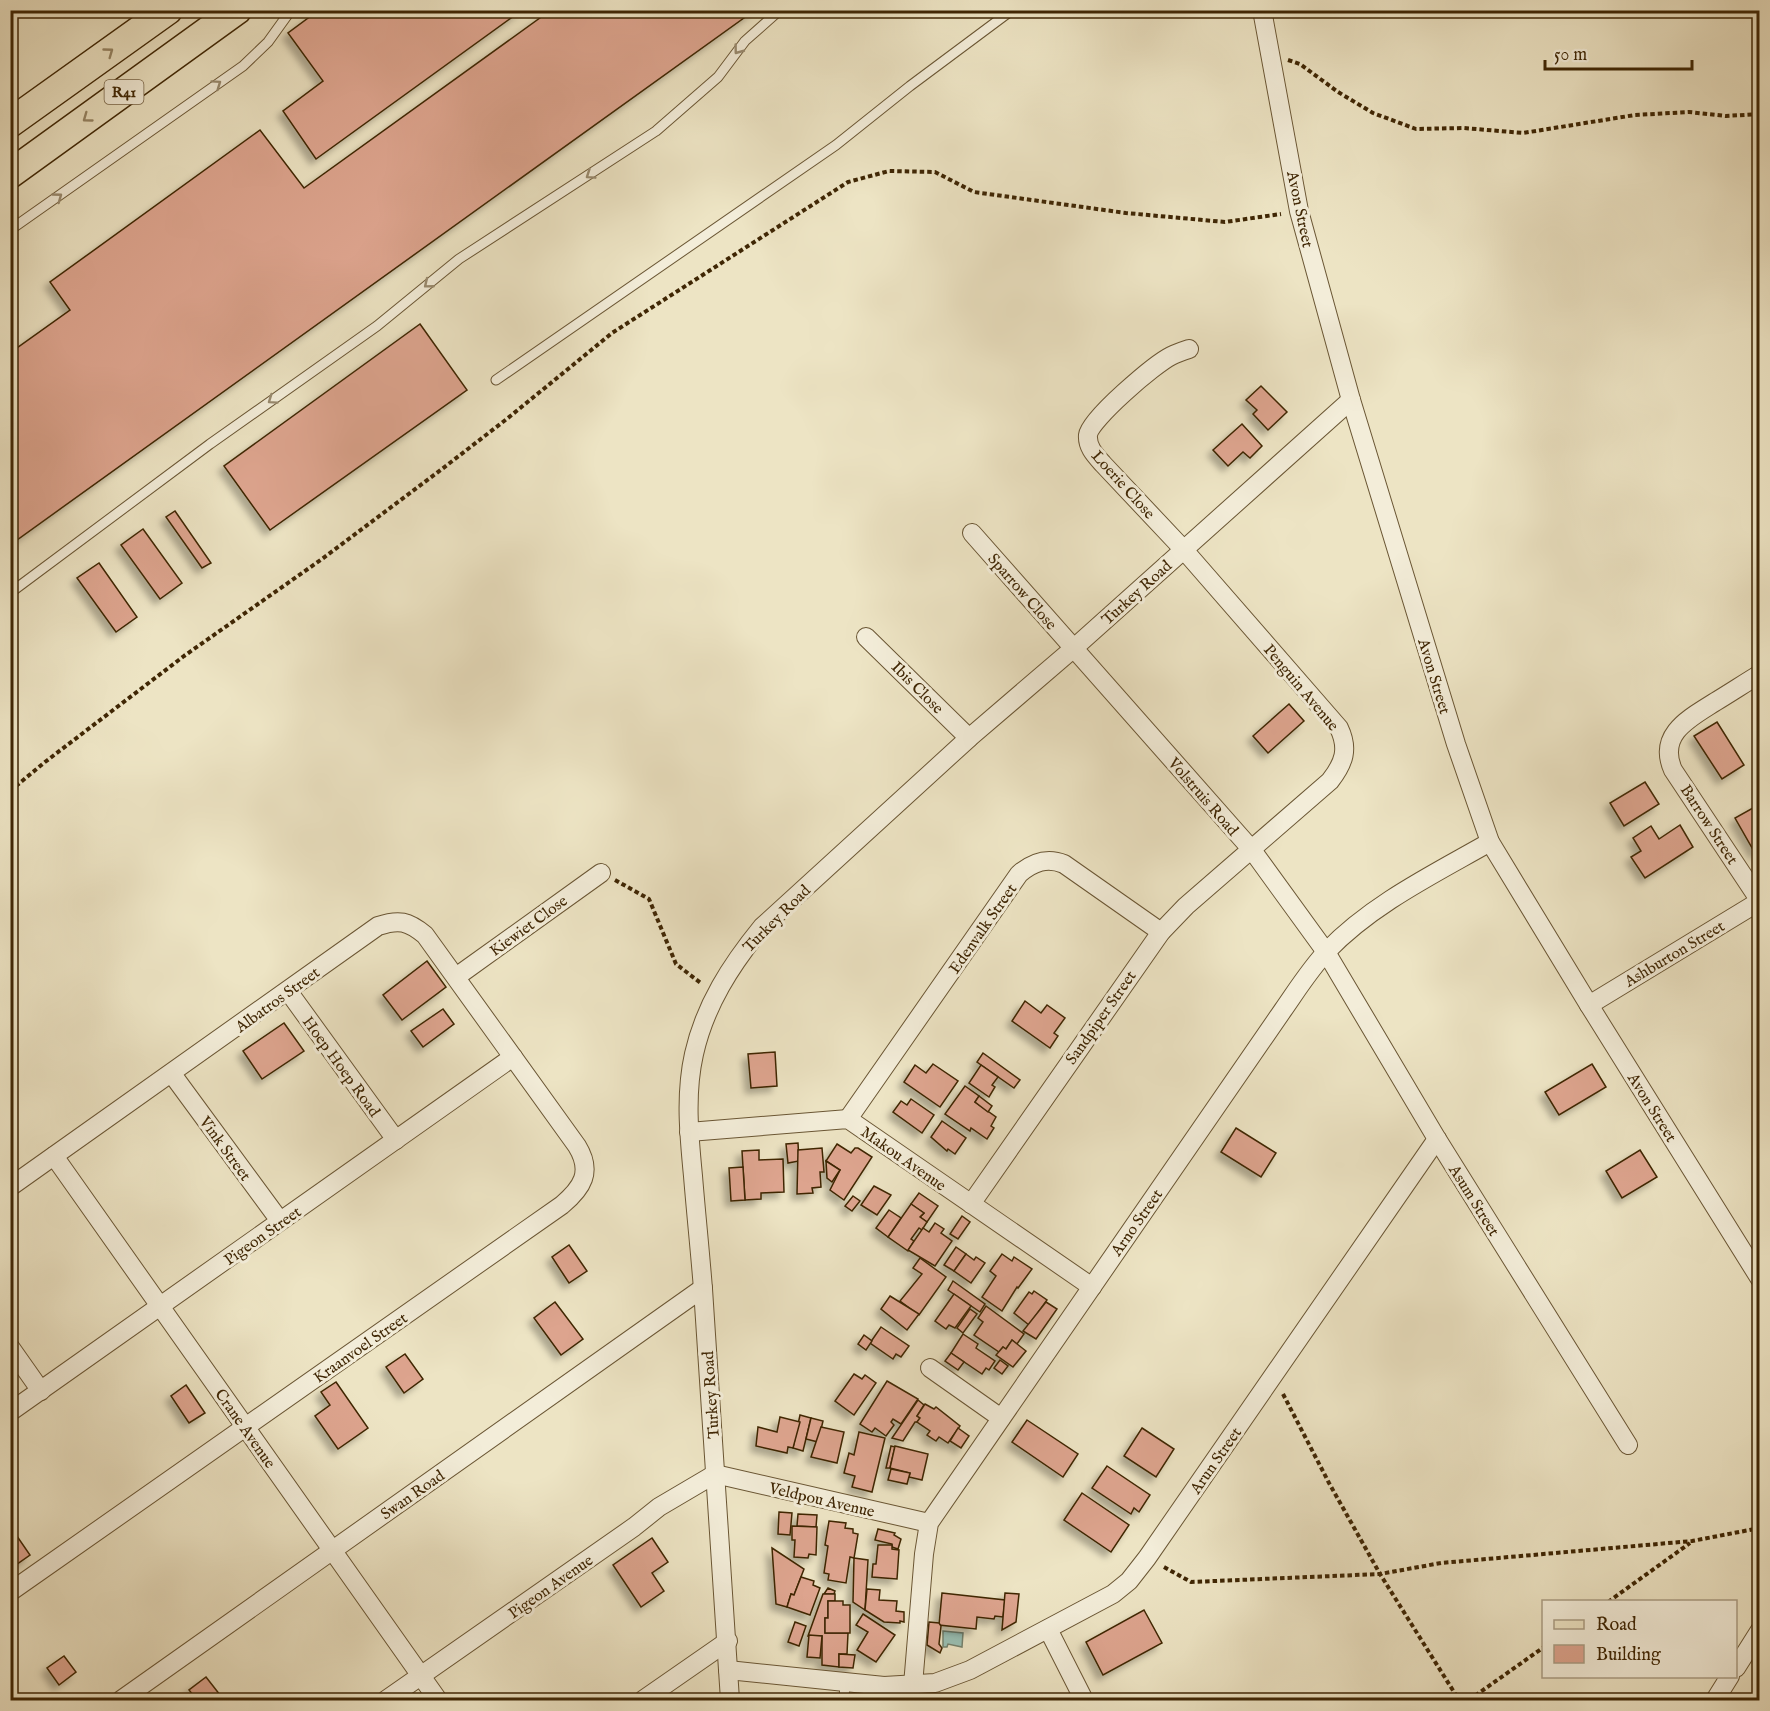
<svg xmlns="http://www.w3.org/2000/svg" width="1770" height="1711" font-family="'IM FELL English',serif">
  <style>
    .water { fill: #99bfb3; stroke: #75826d; stroke-width: 1.5 }
    .building { fill: #dda48e; stroke: #3f2604; stroke-width: 1.5; filter: url(#shadow) }
    .lines { fill: none; stroke-linecap: round; stroke-linejoin: round }
    .service-casing { stroke: #6a5634; stroke-width: 11 }
    .minor-casing { stroke: #6a5634; stroke-width: 20 }
    .primary-casing { stroke: #3f2604; stroke-width: 31 }
    .path { stroke: #3f2604; stroke-width: 4; stroke-dasharray: 4.5 3; stroke-linecap: butt }
    .service { stroke: #f3edd9; stroke-width: 9 }
    .minor { stroke: #f3edd9; stroke-width: 18 }
    .primary { stroke: #ede4c4; stroke-width: 28 }
    .oneway { stroke: #998a6e }
    .oneway2 { stroke: #968564 }
    .labels { text-anchor: middle; stroke-width: 6; stroke-linejoin: round; paint-order: stroke }
    .shield { fill: #f3edd9; stroke: #756244; stroke-width: 1.5 }
    .shield-label { font-size: 15px; font-weight: bold; fill: #3f2604 }
    .street-label { font-size: 16px; fill: #3f2604; stroke: #f3edd9 }
  </style>
  <defs>
    <filter id="shadow"><feDropShadow dx="-5.5" dy="5.5" stdDeviation="3" flood-color="#0004"/></filter>
  </defs>
  <rect width="100%" height="100%" fill="#ede4c4"/>
  <filter id="stains"><feTurbulence type="fractalNoise" baseFrequency=".00333" numOctaves="4"/><feColorMatrix values="0 0 0 0 .2 0 0 0 0 .09 0 0 0 0 .02 0 0 0 .5 -.17"/></filter>
  <radialGradient id="worn" r=".72"><stop offset=".6" stop-color="#630" stop-opacity="0"/><stop offset="1" stop-color="#630" stop-opacity=".3"/></radialGradient>
  <path class="water" d="M943 1631 963 1633 962 1647 948 1644 947 1647H943Z"/>
  <g class="building">
    <path d="M319 10H522L316 159 283 111 323 81 288 33Z"/>
    <path d="M551 10H755L10 545V353L70 310 50 282 260 130 304 188Z"/>
    <path d="M420 324 467 390 270 530 224 466Z"/>
    <path d="M1261 386 1287 412 1268 430 1253 414 1257 410 1246 400Z"/>
    <path d="M1242 424 1262 446 1250 458 1243 452 1228 466 1213 450Z"/>
    <path d="M175 511 211 563 202 568 166 517Z"/>
    <path d="M143 529 182 583 160 599 121 545Z"/>
    <path d="M99 563 137 617 116 632 77 578Z"/>
    <path d="M1289 704 1304 721 1268 753 1253 736Z"/>
    <path d="M1717 722 1744 765 1722 779 1694 736Z"/>
    <path d="M1645 782 1659 804 1624 826 1610 803Z"/>
    <path d="M1760 804V851L1755 853 1735 818Z"/>
    <path d="M1680 825 1693 847 1645 878 1631 857 1641 851 1633 838 1651 826 1659 839Z"/>
    <path d="M427 961 446 987 402 1020 383 995Z"/>
    <path d="M1025 1001 1041 1013 1047 1005 1065 1018 1054 1033 1058 1036 1050 1048 1012 1021Z"/>
    <path d="M443 1009 454 1024 423 1047 411 1031Z"/>
    <path d="M284 1023 304 1051 262 1079 243 1051Z"/>
    <path d="M775 1052 777 1086 751 1088 748 1054Z"/>
    <path d="M983 1053 1020 1080 1014 1088 977 1062Z"/>
    <path d="M933 1064 958 1081 940 1107 904 1082 915 1065 926 1073Z"/>
    <path d="M1592 1064 1606 1087 1559 1115 1545 1092Z"/>
    <path d="M981 1065 998 1077 992 1085 995 1087 989 1097 969 1083Z"/>
    <path d="M965 1086 979 1096 975 1102 996 1117 991 1126 994 1128 987 1139 971 1128 970 1131 945 1114Z"/>
    <path d="M979 1096 992 1106 988 1112 975 1102Z"/>
    <path d="M911 1099 934 1115 922 1133 893 1112 901 1101 907 1105Z"/>
    <path d="M942 1121 966 1138 955 1154 948 1149 947 1151 931 1137Z"/>
    <path d="M1236 1128 1276 1153 1261 1177 1221 1152Z"/>
    <path d="M798 1143 799 1161 788 1163 786 1144Z"/>
    <path d="M837 1144 851 1153 855 1148H858L872 1157 844 1200 830 1190 840 1170 826 1161Z"/>
    <path d="M822 1148 824 1172H820L821 1187 812 1188 813 1193 797 1194 798 1150Z"/>
    <path d="M759 1150V1160L783 1159 784 1192 761 1193V1199L745 1200 742 1151Z"/>
    <path d="M1640 1150 1657 1177 1622 1198 1606 1171Z"/>
    <path d="M826 1161 840 1170 832 1182 827 1178Z"/>
    <path d="M743 1167 745 1200 731 1201 729 1168Z"/>
    <path d="M874 1186 891 1195 877 1215 861 1205Z"/>
    <path d="M919 1193 938 1206 927 1222 920 1217 924 1213 911 1204Z"/>
    <path d="M853 1196 860 1201 852 1211 845 1206Z"/>
    <path d="M911 1204 924 1213 920 1217 927 1222 922 1230 919 1228 911 1239 914 1241 908 1251 888 1237Z"/>
    <path d="M889 1210 901 1218 888 1237 876 1228Z"/>
    <path d="M962 1216 970 1222 958 1239 950 1234Z"/>
    <path d="M935 1223 944 1229 941 1233 952 1241 935 1266 908 1250 923 1228 929 1232Z"/>
    <path d="M569 1245 587 1271 569 1283 552 1257Z"/>
    <path d="M956 1247 966 1254 954 1271 944 1265Z"/>
    <path d="M966 1254 974 1260 976 1257 985 1263 971 1283 954 1271Z"/>
    <path d="M1002 1254 1012 1261 1014 1257 1032 1269 1018 1288 1017 1287 1002 1311 982 1297 996 1276 990 1271Z"/>
    <path d="M920 1258 946 1277 919 1315 900 1301 922 1274 913 1268Z"/>
    <path d="M953 1281 985 1304 980 1312 948 1290Z"/>
    <path d="M1034 1291 1047 1300 1029 1325 1014 1313 1029 1292 1032 1294Z"/>
    <path d="M954 1294 971 1306 955 1328 949 1325 946 1329 935 1321Z"/>
    <path d="M890 1296 919 1314 907 1330 881 1309Z"/>
    <path d="M555 1302 583 1339 561 1355 534 1318Z"/>
    <path d="M1046 1302 1057 1309 1036 1339 1023 1331Z"/>
    <path d="M986 1306 1024 1334 1017 1344 1012 1340 1006 1349 1003 1347 999 1352 974 1335 983 1322 978 1318Z"/>
    <path d="M970 1309 977 1314 963 1333 957 1328Z"/>
    <path d="M881 1327 909 1346 901 1357 896 1354 893 1359 870 1343Z"/>
    <path d="M963 1334 978 1344 976 1348 995 1361 989 1370 986 1368 982 1374 951 1353Z"/>
    <path d="M864 1335 872 1341 866 1350 858 1344Z"/>
    <path d="M1012 1340 1026 1351 1013 1367 996 1355 1003 1347 1006 1349Z"/>
    <path d="M951 1353 964 1362 958 1370 945 1361Z"/>
    <path d="M405 1354 423 1379 404 1393 386 1367Z"/>
    <path d="M1000 1360 1008 1366 1002 1374 994 1368Z"/>
    <path d="M854 1374 862 1379 865 1375 876 1383 854 1415 835 1401Z"/>
    <path d="M887 1381 918 1399 901 1424 893 1419 891 1422 894 1425 886 1436 875 1428 872 1432 860 1424Z"/>
    <path d="M336 1382 368 1428 338 1449 315 1416 330 1405 321 1392Z"/>
    <path d="M186 1385 205 1413 189 1423 171 1396Z"/>
    <path d="M918 1400 924 1405 917 1416 920 1418 917 1422H915L903 1441 892 1438Z"/>
    <path d="M925 1404 934 1409 936 1407 960 1426 948 1443 939 1437 936 1441 927 1435 930 1431 917 1422 920 1418 917 1416Z"/>
    <path d="M800 1415 811 1418 803 1451 793 1448Z"/>
    <path d="M780 1417 800 1422 793 1448 788 1447 787 1453 756 1446 758 1427 777 1432Z"/>
    <path d="M811 1418 823 1421 818 1442 806 1439Z"/>
    <path d="M1027 1420 1078 1454 1063 1477 1012 1442Z"/>
    <path d="M821 1427 844 1432 837 1463 811 1457Z"/>
    <path d="M958 1428 969 1436 961 1448 950 1441Z"/>
    <path d="M1142 1428 1174 1449 1156 1477 1124 1456Z"/>
    <path d="M859 1432 885 1438 872 1492 852 1487 855 1476 844 1473 849 1453 854 1455Z"/>
    <path d="M891 1446 895 1447 890 1468H886Z"/>
    <path d="M895 1446 928 1454 922 1480 909 1477 910 1473 890 1468Z"/>
    <path d="M1107 1466 1150 1495 1139 1512 1134 1508 1131 1514 1092 1488Z"/>
    <path d="M891 1469 910 1473 907 1484 888 1480Z"/>
    <path d="M1082 1493 1129 1525 1111 1552 1064 1520Z"/>
    <path d="M779 1512 792 1513 790 1535 778 1534Z"/>
    <path d="M798 1514 817 1515 816 1527 797 1526Z"/>
    <path d="M829 1521 846 1523 845 1528 853 1529V1533L858 1534 854 1558 850 1557 846 1583 828 1580 829 1574 824 1573 828 1546 825 1545Z"/>
    <path d="M10 1526 30 1555 10 1569Z"/>
    <path d="M792 1526 817 1527 816 1555 809 1554 808 1558 794 1557 795 1540H792Z"/>
    <path d="M878 1529 895 1533 894 1535 901 1539 898 1549 892 1547V1544L875 1540Z"/>
    <path d="M652 1538 668 1562 652 1573 664 1591 641 1607 613 1565Z"/>
    <path d="M878 1545H892V1549L899 1550 897 1579 872 1577 873 1564H876Z"/>
    <path d="M772 1548 804 1569 794 1595 791 1594 787 1607 776 1604Z"/>
    <path d="M854 1558 868 1560 865 1610 853 1602Z"/>
    <path d="M801 1577 814 1581 813 1585 820 1588 810 1615 787 1607 791 1594 794 1595Z"/>
    <path d="M828 1588 835 1591 834 1594H824Z"/>
    <path d="M867 1589 880 1590 879 1600 897 1601 896 1611 904 1612V1622L900 1621V1623L884 1622 865 1610Z"/>
    <path d="M942 1593 1005 1600 1003 1617 995 1616 994 1619 977 1617 976 1629 939 1625Z"/>
    <path d="M1005 1593 1019 1594 1016 1622 1002 1630Z"/>
    <path d="M823 1594H835V1601H828V1618H825V1633H848L847 1654H839V1667L822 1665V1636H808Z"/>
    <path d="M828 1601H843V1605H850V1633H825V1618H828Z"/>
    <path d="M1144 1610 1162 1643 1103 1675 1086 1642Z"/>
    <path d="M863 1614 895 1635 876 1662 857 1650 868 1632 856 1625Z"/>
    <path d="M795 1622 806 1626 799 1646 788 1642Z"/>
    <path d="M929 1622 939 1623 941 1626 939 1644 942 1648 940 1653 927 1645Z"/>
    <path d="M809 1635 822 1636 820 1658 807 1657Z"/>
    <path d="M839 1654 855 1655 853 1668 839 1667Z"/>
    <path d="M64 1656 76 1672 59 1685 47 1668Z"/>
    <path d="M206 1677 224 1700H197L189 1690Z"/>
  </g>
  <g class="lines">
    <defs>
      <g id="service">
        <path d="M10 230 243 66 268 42 291 10"/>
        <path d="M496 380 836 145 910 86 1012 10"/>
        <path d="M10 593 210 444 377 326 459 259 656 131 718 77 745 41 780 10"/>
        <path d="M844 1700 845 1682"/>
      </g>
      <g id="minor">
        <path d="M1262 10 1299 211 1351 400 1456 744 1490 842 1589 1005 1760 1279"/>
        <path d="M972 533 1252 850 1326 952 1437 1139 1628 1445"/>
        <path d="M866 637 969 738"/>
        <path d="M1760 674C1745 683 1730 693 1715 702 1690 718 1657 734 1673 770L1760 901"/>
        <path d="M456 977 601 873"/>
        <path d="M288 991 396 1140"/>
        <path d="M1589 1005 1760 901"/>
        <path d="M172 1074 280 1221"/>
        <path d="M848 1119 1019 874C1033 862 1047 857 1064 864L1161 932"/>
        <path d="M689 1132 848 1119 1092 1287"/>
        <path d="M54 1156 438 1700"/>
        <path d="M10 1187 378 926C399 919 408 921 425 935L577 1146C593 1172 582 1188 562 1205L10 1592"/>
        <path d="M971 1204 1161 932 1186 906 1330 781C1344 763 1349 749 1339 728L1184 550 1103 464C1095 455 1087 447 1088 435 1090 419 1155 364 1171 356 1177 353 1183 351 1189 349"/>
        <path d="M10 1347 41 1391"/>
        <path d="M930 1368 1001 1418"/>
        <path d="M10 1412 513 1057"/>
        <path d="M715 1474 929 1523"/>
        <path d="M1048 1629 1084 1700"/>
        <path d="M1736 1668 1760 1630"/>
        <path d="M728 1670 884 1686 935 1683 970 1670 1113 1594 1129 1581 1147 1558 1437 1139"/>
        <path d="M913 1685 924 1554 929 1523 1283 1010C1297 990 1310 969 1327 951 1372 904 1434 874 1490 842"/>
        <path d="M121 1700 703 1288"/>
        <path d="M386 1700 634 1527 659 1507 715 1474"/>
        <path d="M643 1700 728 1641"/>
        <path d="M730 1700C722 1563 713 1426 703 1289 700 1251 696 1213 693 1176 689 1135 685 1094 694 1054 705 1005 731 965 762 927L969 738 1074 648 1351 400"/>
        <path d="M1715 1700 1730 1676"/>
      </g>
      <g id="primary">
        <path d="M10 123 168 10"/>
        <path d="M10 174 237 10"/>
      </g>
    </defs>
    <use href="#service" class="service-casing"/>
    <use href="#minor" class="minor-casing"/>
    <use href="#primary" class="primary-casing"/>
    <g class="path">
      <path d="M1288 60 1300 64 1338 92 1373 113 1416 129 1464 128 1523 133 1635 115 1689 112 1726 116 1760 114"/>
      <path d="M10 791 45 762 184 656 322 559 442 469 508 418 612 333 848 182 889 171 935 172 974 192 1126 213 1225 222 1281 214"/>
      <path d="M615 880 649 899 676 964 702 984"/>
      <path d="M1283 1394 1329 1483 1380 1574 1459 1700"/>
      <path d="M1164 1567 1191 1582 1380 1574 1441 1563 1692 1541 1760 1528"/>
      <path d="M1608 1602 1690 1543"/>
      <path d="M1469 1700 1544 1647"/>
    </g>
    <use href="#service" class="service"/>
    <use href="#minor" class="minor"/>
    <use href="#primary" class="primary"/>
  </g>
  <defs><path id="oneway-chevron" d="M-2-3.5L2.5 0L-2 3.5" fill="none" stroke-width="1.6" stroke-linecap="round" stroke-linejoin="round" transform="scale(1.5)"/></defs>
  <g class="oneway">
    <use href="#oneway-chevron" transform="translate(738 50) rotate(127)"/>
    <use href="#oneway-chevron" transform="translate(217 84) rotate(-35)"/>
    <use href="#oneway-chevron" transform="translate(590 175) rotate(146)"/>
    <use href="#oneway-chevron" transform="translate(58 197) rotate(-36)"/>
    <use href="#oneway-chevron" transform="translate(428 284) rotate(141)"/>
    <use href="#oneway-chevron" transform="translate(272 400) rotate(145)"/>
  </g>
  <g class="oneway2">
    <use href="#oneway-chevron" transform="translate(109 52) rotate(-36)"/>
    <use href="#oneway-chevron" transform="translate(87 118) rotate(144)"/>
  </g>
  <g class="labels">
    <rect class="shield" x="104.5" y="80" width="39" height="24" rx="4.5"/>
    <g class="shield-label">
      <text x="124" y="97">R41</text>
    </g>
    <g class="street-label">
      <text transform="translate(1301 209) rotate(78)" y="6">Avon Street</text>
      <text transform="translate(1124 484) rotate(48)" y="6">Loerie Close</text>
      <text transform="translate(1023 591) rotate(49)" y="6">Sparrow Close</text>
      <text transform="translate(1136 592) rotate(-42)" y="6">Turkey Road</text>
      <text transform="translate(1435 676) rotate(73)" y="6">Avon Street</text>
      <text transform="translate(918 687) rotate(45)" y="6">Ibis Close</text>
      <text transform="translate(1302 687) rotate(50)" y="6">Penguin Avenue</text>
      <text transform="translate(1204 796) rotate(49)" y="6">Volstruis Road</text>
      <text transform="translate(1710 824) rotate(57)" y="6">Barrow Street</text>
      <text transform="translate(776 918) rotate(-45)" y="6">Turkey Road</text>
      <text transform="translate(528 925) rotate(-36)" y="6">Kiewiet Close</text>
      <text transform="translate(982 928) rotate(-55)" y="6">Edenvalk Street</text>
      <text transform="translate(1674 953) rotate(-31)" y="6">Ashburton Street</text>
      <text transform="translate(277 999) rotate(-36)" y="6">Albatros Street</text>
      <text transform="translate(1100 1017) rotate(-55)" y="6">Sandpiper Street</text>
      <text transform="translate(342 1066) rotate(54)" y="6">Hoep Hoep Road</text>
      <text transform="translate(1653 1107) rotate(58)" y="6">Avon Street</text>
      <text transform="translate(226 1148) rotate(54)" y="6">Vink Street</text>
      <text transform="translate(904 1158) rotate(35)" y="6">Makou Avenue</text>
      <text transform="translate(1475 1200) rotate(58)" y="6">Asum Street</text>
      <text transform="translate(1136 1222) rotate(-55)" y="6">Arno Street</text>
      <text transform="translate(262 1235) rotate(-35)" y="6">Pigeon Street</text>
      <text transform="translate(360 1347) rotate(-35)" y="6">Kraanvoel Street</text>
      <text transform="translate(710 1395) rotate(-94)" y="6">Turkey Road</text>
      <text transform="translate(246 1428) rotate(55)" y="6">Crane Avenue</text>
      <text transform="translate(1215 1460) rotate(-55)" y="6">Arun Street</text>
      <text transform="translate(412 1494) rotate(-35)" y="6">Swan Road</text>
      <text transform="translate(822 1499) rotate(13)" y="6">Veldpou Avenue</text>
      <text transform="translate(550 1586) rotate(-35)" y="6">Pigeon Avenue</text>
    </g>
  </g>
  <rect width="1770" height="1711" fill="none" stroke="#ede4c4" stroke-width="36"/>
  <rect x="12" y="12" width="1746" height="1687" fill="none" stroke="#3f2604" stroke-width="3"/>
  <rect x="18" y="18" width="1734" height="1675" fill="none" stroke="#3f2604" stroke-width="1.5"/>
  <rect x="1542" y="1600" width="195" height="78" fill="#f3edd9" stroke="#ab9d84" stroke-width="1.5"/>
  <rect x="1554" y="1620" width="30" height="9" fill="#ede4c4" stroke="#ab9d84" stroke-width="1.5"/>
  <text x="1596" y="1630" font-size="18" fill="#3f2604">Road</text>
  <rect x="1554" y="1645" width="30" height="18" fill="#dda48e" stroke="#ab9d84" stroke-width="1.5"/>
  <text x="1596" y="1660" font-size="18" fill="#3f2604">Building</text>
  <path d="M1545 60v9h147v-9" fill="none" stroke="#3f2604" stroke-width="3"/>
  <text x="1554" y="60" font-size="18" fill="#3f2604" stroke="#f3edd9" stroke-width="4.5" paint-order="stroke">50 m</text>
  <rect width="100%" height="100%" filter="url(#stains)"/>
  <rect width="100%" height="100%" fill="url(#worn)"/>
</svg>
